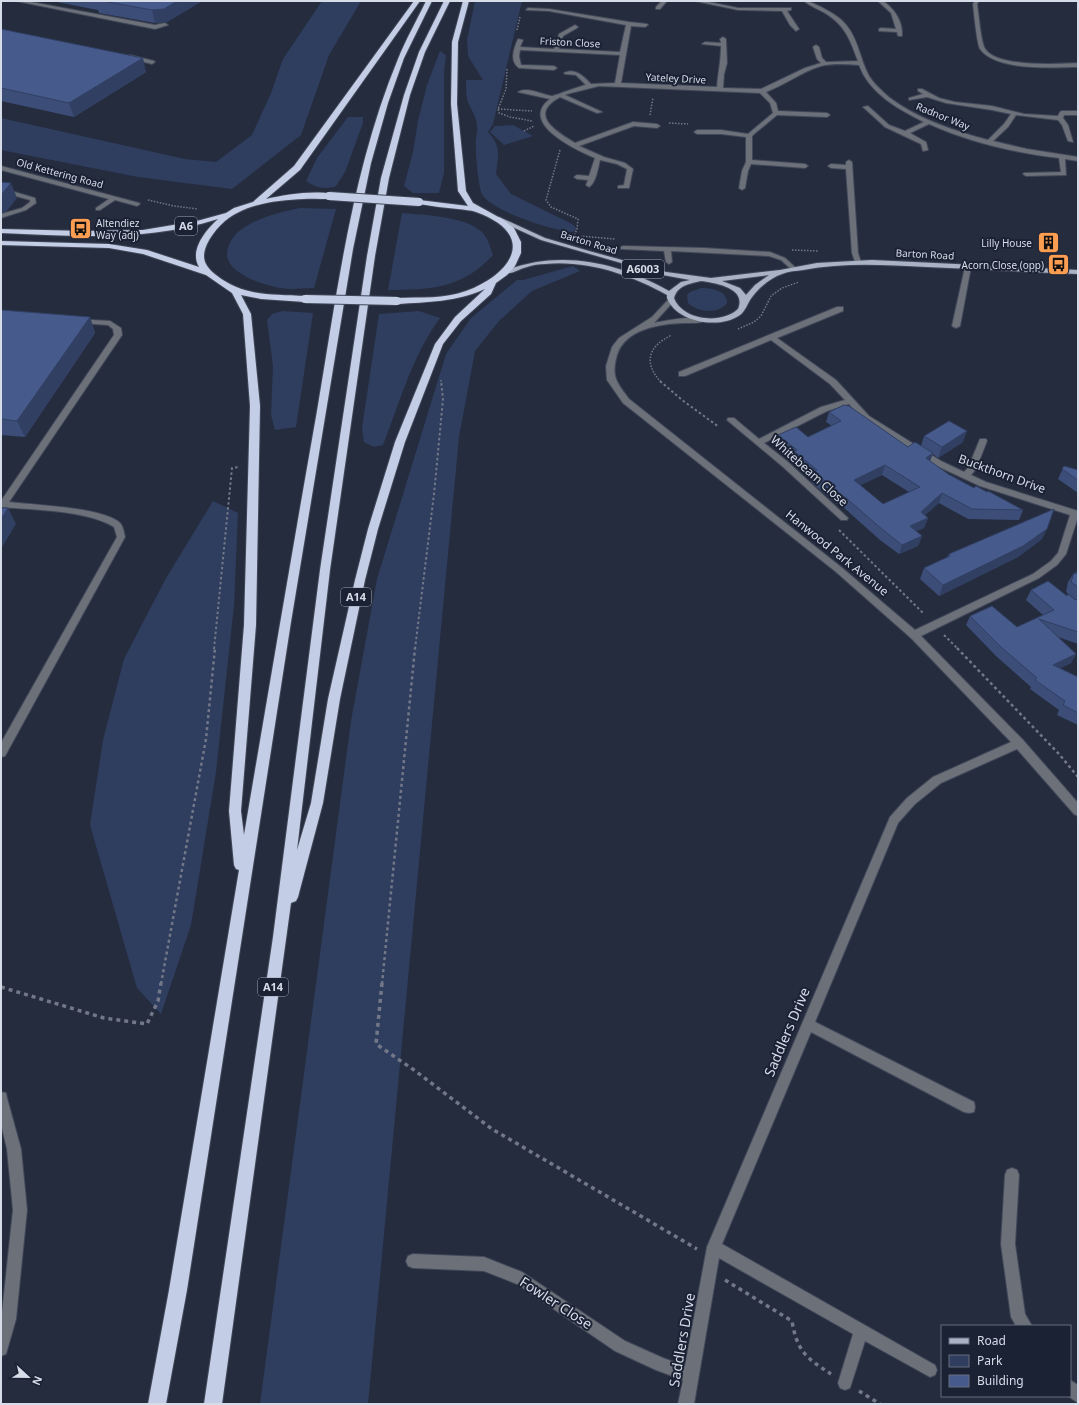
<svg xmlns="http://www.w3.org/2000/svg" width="1079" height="1405" font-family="'Noto Sans',sans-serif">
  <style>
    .green { fill: #2f3d5f }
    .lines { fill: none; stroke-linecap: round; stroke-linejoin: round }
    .minor-casing { stroke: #414859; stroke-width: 2 }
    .major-casing { stroke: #414859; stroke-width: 2 }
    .highway-casing { stroke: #414859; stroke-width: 2 }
    .path-far3 { stroke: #727887; stroke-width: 1.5; stroke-dasharray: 1.5 1.5; stroke-linecap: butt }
    .path-far2 { stroke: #727887; stroke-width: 2; stroke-dasharray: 2.5 2.5; stroke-linecap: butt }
    .path-far1 { stroke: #727887; stroke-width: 2.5; stroke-dasharray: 3 3; stroke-linecap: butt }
    .path { stroke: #727887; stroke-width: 3.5; stroke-dasharray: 4 4; stroke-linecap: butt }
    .minor { fill: #6c7079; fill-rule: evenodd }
    .major { fill: #aab3c6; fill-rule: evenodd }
    .highway { fill: #c3cde5; fill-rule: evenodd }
    .highway-bridge-casing { stroke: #414859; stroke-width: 10; stroke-linecap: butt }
    .highway-bridge { stroke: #c3cde5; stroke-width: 8 }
    .wall { fill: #3c4d78; fill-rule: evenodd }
    .shaded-wall { fill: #313f62 }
    .building { fill: #465a8c; stroke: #313f62; fill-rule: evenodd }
    .labels { text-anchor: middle; stroke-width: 4; stroke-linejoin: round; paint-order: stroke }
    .far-street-label { font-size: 10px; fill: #d6dce8; stroke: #1b2234 }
    .far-poi-label { font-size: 10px; fill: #d6dce8; stroke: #1b2234; text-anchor: end }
    .shield { fill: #1b2234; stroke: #9ea4b2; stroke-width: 1 }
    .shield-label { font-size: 11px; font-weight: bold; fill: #d6dce8 }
    .street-label { font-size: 12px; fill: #d6dce8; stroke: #1b2234 }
    .near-street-label { font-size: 14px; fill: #d6dce8; stroke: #1b2234 }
  </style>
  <rect width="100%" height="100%" fill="#252c3e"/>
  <g class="green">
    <path d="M322 1H361L329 55 301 135 232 189 138 177 1 150V118L185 159 216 162 252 135 271 93 283 59Z"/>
    <path d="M475 1H522L493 124 488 132C502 147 498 155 496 174L511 194 572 224 577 229 573 232C553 231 491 211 482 194 478 186 475 149 476 139 476 136 478 131 477 127 477 117 470 108 467 99 466 93 466 86 466 80H483L468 56 467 40Z"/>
    <path d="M440 51 446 55 444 71V172L439 193H413L404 186 413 152 418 121 427 85Z"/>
    <path d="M348 117H363V123L345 172 336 186C325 190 316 188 306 181L317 158Z"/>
    <path d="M513 125 533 136 504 145 490 132 495 126Z"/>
    <path d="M300 208 336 209 314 288C303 288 291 290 280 288 263 285 220 272 228 248 230 241 235 233 242 229 259 217 280 212 300 208Z"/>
    <path d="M402 213C424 215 465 216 482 232 488 238 490 247 493 255 463 288 431 290 388 290Z"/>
    <path d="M573 266 580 271 532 291 499 321 475 351 459 437 368 1404H260L351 721 377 579 446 354 471 318 517 280H523Z"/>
    <path d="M701 288C711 288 727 290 727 303 718 315 697 312 688 303L687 295 690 292Z"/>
    <path d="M283 311 313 313 296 427 275 430 271 415 273 366 267 320 272 314Z"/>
    <path d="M419 311 440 318C412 356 400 402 383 445L374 447 364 442 362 428 379 314Z"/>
    <path d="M213 501 238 513 234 605 216 772 191 925 161 1014 137 988 90 825 103 740 124 659 165 580Z"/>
  </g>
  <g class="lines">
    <defs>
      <g id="minor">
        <path d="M16 1H26L155 25 165 23 168 25 155 29Z"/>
        <path d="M662 1H667L660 9H656V7Z"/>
        <path d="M695 1H704L738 8H791V10L787 11 799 29 796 31 790 25 782 11 738 10Z"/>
        <path d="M804 1C811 1 816 5 823 8 832 13 841 18 847 26 859 41 860 60 869 76 874 84 883 92 890 98 918 119 954 131 988 140L1004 124 1011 114 992 110 946 103 927 97 909 100V98L923 94 918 91V89H922L939 98 955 102 992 106 1024 114 1058 116 1060 112 1062 111H1078V115H1064L1063 118 1068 125 1073 142 1068 141 1062 125 1058 120 1016 115 1008 127 993 141 1027 149 1078 157V161L1065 159 1066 175 1026 176 1023 174 1024 173 1061 172 1059 158C1016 153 969 142 929 124L910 133 926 142 928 150 923 151 921 144 885 127 863 107 868 106 889 125 905 131 924 122C898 109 869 93 859 65 846 64 833 63 821 66 801 72 785 85 766 92L776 103 778 111 827 113 830 115 827 117 777 115 754 134 752 136V160L805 164 808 166 805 168 751 164 748 171 745 188 742 190 739 188 742 171 746 162V137L721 134H697L694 132 697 130H721L748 134 773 113 770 103 760 93 599 86 567 94 565 95 602 112 597 113 560 97C527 115 557 132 575 143L633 122 657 124 660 126 657 128 634 126 579 146 604 157 625 163 633 169 629 188H618V186L624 185 627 169 617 164 600 160C598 168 596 183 589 187L586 185 588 180 577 179 574 177 577 175 589 176 595 158C576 150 518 123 550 99L518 92C528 86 542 95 552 96 555 96 579 86 586 85L576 75 565 74 564 73C575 67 584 77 591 84L615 83 620 55 520 50 519 56 521 65 554 66 557 68 554 70 519 68C509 61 514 48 518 39L523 40 520 47 554 49 559 34 575 25 578 27 577 28 563 36 559 49 620 52 626 25 549 11 526 10 528 8 549 9 629 22 647 24 648 25 645 27 631 26 621 83 717 87C718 73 721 61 721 46L702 44 705 42 721 43 720 39 723 37 726 39 727 63 724 74 723 88 761 89 805 68 821 63 817 59 813 47 816 45 819 47 822 58 826 62 858 61C850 40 846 26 825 13 818 9 810 6 804 1Z"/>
        <path d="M878 1H883C895 9 903 22 902 36H898L897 32 879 31V29L881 28 896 29 891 13Z"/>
        <path d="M975 1H979L977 4C979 16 980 35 984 47 993 68 1059 64 1078 63V67C1053 67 997 72 980 49 977 44 974 13 973 4Z"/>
        <path d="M130 55 154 61 155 62 152 64 128 58 127 57Z"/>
        <path d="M849 160 852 162 858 253 861 262 858 264 855 262 852 253 846 169 831 168 828 166 831 164 846 165V162Z"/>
        <path d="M1 166 139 203 140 204 137 206 115 200 100 210H96V208L109 199 1 170Z"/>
        <path d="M1 188 35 198 36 203 26 210 1 218V214L22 208 30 202V200L1 192Z"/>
        <path d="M623 246 704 248 770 252 785 258 797 269 792 270 781 260 769 256 671 251 672 262 669 264 666 262 664 251 621 249V247Z"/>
        <path d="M968 265 971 267 960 326 956 328 952 326 965 267Z"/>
        <path d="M670 299 674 301 654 323C665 321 698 314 707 320 701 324 690 323 683 323 659 324 625 329 617 355 611 376 616 382 629 399L841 567 915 630 1033 574 1051 561 1058 553 1070 515 980 486 935 465 863 420 849 404 827 411 764 443 788 462 848 518 847 520H841L782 466 727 420 728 418H734L759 439 821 407 845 400 830 384 771 340 685 376H679V372L837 307H843V311L777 338 836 380 869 416 941 461 964 472 968 468 980 439H986L987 441 976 469 971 475 986 482 1078 511V517L1066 554 1057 565 1039 578 921 636 1023 740 1078 803V816L1074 814 1017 749 941 783 915 804 898 823 815 1022 974 1102 975 1107 974 1112 969 1113 964 1112 811 1032 722 1244 935 1365 937 1370 935 1375 930 1377 865 1341 850 1388 845 1390 840 1388 838 1383 853 1334 719 1258 694 1404H678L683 1380 656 1370 615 1351 517 1284 484 1271 413 1268 408 1266 406 1261 408 1256 413 1254 484 1257 522 1272 625 1341 663 1358 685 1366 707 1247 890 817 907 798 933 777 1011 742 911 638 835 571 623 403 607 380 606 366 612 347 619 338 652 317 668 300Z"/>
        <path d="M75 319 110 321 121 328 122 335 9 502C33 505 103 507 120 523 123 526 124 532 125 537L5 756 1 757V743L117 537 114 527C87 510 32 510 1 507V501L114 335 113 329 108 325 78 323H75Z"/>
        <path d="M1 1092 6 1093 7 1098 21 1149 27 1210 16 1319 6 1354 1 1356V1322L13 1210 7 1149 1 1124Z"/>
        <path d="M1012 1168 1017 1170 1019 1175 1015 1244 1025 1314 1032 1326H1016L1011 1317 1001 1244 1005 1175 1007 1170Z"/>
        <path d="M1070 1380 1078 1385V1403L1068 1396H1070Z"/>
      </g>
      <path id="major" d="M495 217H499L545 238 589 251 666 272 711 278 780 270 817 263 872 260 1078 270V274C1028 272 977 269 927 267 886 265 844 262 803 270 796 271 789 271 782 274 770 278 757 289 750 300 747 305 745 311 740 315 719 330 676 322 667 298V295C631 275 588 260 545 264 539 264 532 265 527 267 519 269 511 275 504 273V271C560 249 618 262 669 291L681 282 690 280 663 275 541 240 495 219ZM769 275 755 285 746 295 740 288 722 281ZM701 281C716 283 747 288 738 309 721 325 682 320 674 298 678 285 689 284 701 281Z"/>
      <g id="highway">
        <path d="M414 1H420L300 170 266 199C284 195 313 190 332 194V198C323 200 313 198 304 199 283 200 259 202 239 212 226 218 214 230 207 244 201 257 204 266 216 275 244 297 271 294 305 296L309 299 305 302 261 299 241 295 251 314 260 406 256 625 241 811 244 835C268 694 292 552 317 411 337 293 352 170 398 59 406 39 417 20 426 1H432L404 58 388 103 371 163 353 249 291 622 187 1290 166 1404H148L169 1290 239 870 236 869 234 865 229 811 244 625 250 406 243 314 232 293 206 275 143 254 109 248 1 245V241L109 244 147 250 199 267C189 250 206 230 218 219 148 242 74 236 1 233V229L85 231 143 230 197 221 226 213 234 208 253 202 294 166Z"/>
        <path d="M444 1H450L425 52 410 95 389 178 375 256 330 570 297 850 311 803 328 699 355 580 368 529 395 442 435 344 455 317 485 289C457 302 427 302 397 304L393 301 397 298C420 297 445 299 466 291 514 273 537 234 476 212 471 210 464 210 458 209 445 208 432 206 419 204L415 202 419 200 468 206 458 191 451 104 452 42 463 1H469L458 42 457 104 466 191 473 203 502 219 514 228 521 242V253L515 266 507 275 496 283 491 294 461 321 443 344 405 442 378 529 365 580 340 699 323 803 298 897 296 901 291 903 222 1404H204L273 937 320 570 367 256 381 178 404 95 419 52Z"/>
      </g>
    </defs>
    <use href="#minor" class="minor-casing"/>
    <use href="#major" class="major-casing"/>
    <use href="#highway" class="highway-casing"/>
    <g class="path-far3">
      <path d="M517 30 520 17"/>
      <path d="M507 69 506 89 498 109 499 113 510 117 532 121"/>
      <path d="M498 109 532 111"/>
      <path d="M650 115 653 98"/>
      <path d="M669 123 688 124"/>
      <path d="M524 131 534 126"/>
      <path d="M560 150 546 200 551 207 578 219 577 229 574 236"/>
      <path d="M148 200 174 206 198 209"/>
      <path d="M580 236 615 239"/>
      <path d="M792 250 819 251"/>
      <path d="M738 329 754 322 761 316 771 296 782 288 799 282"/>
      <path d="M441 380V382"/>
      <path d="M661 382C643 363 648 346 672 335"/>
    </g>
    <g class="path-far2">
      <path d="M660 381 682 400 719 427"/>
      <path d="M839 530 924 614"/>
      <path d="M944 635 958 649"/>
      <path d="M214 649 232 468 240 467"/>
      <path d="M415 649 434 494 443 399 441 381"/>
    </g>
    <g class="path-far1">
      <path d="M957 648 1059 754 1078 777"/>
      <path d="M161 984 206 739 215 648"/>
      <path d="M382 984 415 648"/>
    </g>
    <g class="path">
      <path d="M382 983 376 1044 414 1070 492 1129 697 1249"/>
      <path d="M1 987 104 1018 147 1024 158 1001 161 983"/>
      <path d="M725 1280 792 1321C797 1351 806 1358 831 1374"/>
      <path d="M859 1391 880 1404"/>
    </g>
    <use href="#minor" class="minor"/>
    <use href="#major" class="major"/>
    <use href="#highway" class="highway"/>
    <defs>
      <g id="highway-bridge">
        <path d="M329 196 419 202"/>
        <path d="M305 299 397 301"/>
      </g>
    </defs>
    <use href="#highway-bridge" class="highway-bridge-casing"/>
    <use href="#highway-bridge" class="highway-bridge"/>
  </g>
  <g class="wall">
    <path d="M52 1H202L167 22 155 23 99 13 98 10Z"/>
    <path d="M1 29 146 72 74 117 1 101Z"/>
    <path d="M1 310 90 317 95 333 25 437 1 435Z"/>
    <path d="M829 412 908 447 921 446 924 436 963 442 938 458 933 454 930 461 948 474 974 488 1023 510 1019 520 968 519 939 503 925 515 928 518 924 528 916 531 922 536 918 546 899 554 880 540 842 506 841 507 811 482 812 478 792 461 793 459 776 445 778 435 808 437 832 426 826 422ZM882 475 909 492 883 504 860 485Z"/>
    <path d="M1064 466 1078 470V493L1058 479Z"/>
    <path d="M1042 539 1018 557 939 596 920 579 924 568 947 557 949 554Z"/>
    <path d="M1078 567V644L1058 637 1076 654 1071 663 1060 668 1078 677V725L1057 715 1059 710 1030 689 1031 687 996 656 966 625 970 616 1017 627 1043 615 1026 600 1031 590 1067 596 1068 594 1075 599 1066 592 1068 582 1074 573H1076Z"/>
  </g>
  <g class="shaded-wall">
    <path d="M177 1H202L167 22 155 23 152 10Z"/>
    <path d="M143 58 146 72 74 117 69 103Z"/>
    <path d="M11 183 17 198 7 211 1 213V195Z"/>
    <path d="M90 317 95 333 25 437 17 421Z"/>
    <path d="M967 431 963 442 938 458 942 447Z"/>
    <path d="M933 453 929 463 926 458Z"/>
    <path d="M885 465 882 475 851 490 854 480Z"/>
    <path d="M942 493 939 503 917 522 921 512Z"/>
    <path d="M844 497H845L842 506 841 507Z"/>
    <path d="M8 508 16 524 1 549V519Z"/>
    <path d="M928 518 924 528 907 535 910 526Z"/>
    <path d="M1047 529 1042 539 1018 557 939 596 943 585Z"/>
    <path d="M922 536 918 546 899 554 902 545Z"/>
    <path d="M1076 654 1071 663 1048 675 1053 665Z"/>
  </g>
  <g class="building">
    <path d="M103 1H177L164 9 152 10Z"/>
    <path d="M1 29 143 58 69 103 1 88Z"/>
    <path d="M1 182 11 183 1 195Z"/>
    <path d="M1 310 90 317 17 421 1 419Z"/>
    <path d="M844 405 849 406 908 447 915 442 933 453 926 458 948 474 974 488 976 486 987 492 988 491 1023 510 972 509 942 493 921 512 928 518 910 526 922 536 902 545 883 530 845 497H844L814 472 817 470 794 451 797 450 778 435 796 427 808 437 841 421 829 412ZM885 465 920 487 883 504 854 480Z"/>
    <path d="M949 421 967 431 942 447 924 436Z"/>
    <path d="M1064 466 1078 470V480L1062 469Z"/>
    <path d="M1 508H8L1 519Z"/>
    <path d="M1054 509 1047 529 1023 546 943 585 924 568 950 556 949 554Z"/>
    <path d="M1074 573 1078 574V587L1071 582Z"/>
    <path d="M1048 581 1067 596 1068 594 1074 599 1078 600V632L1039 619 1076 654 1053 665 1078 677V713L1063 705 1065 701 1035 680 1037 678 1001 647 970 616 992 606 1017 627 1054 610 1031 590Z"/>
  </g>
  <defs>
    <symbol id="bus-square" viewBox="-11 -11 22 22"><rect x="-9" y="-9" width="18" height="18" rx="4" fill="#fc9e52" stroke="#1b2234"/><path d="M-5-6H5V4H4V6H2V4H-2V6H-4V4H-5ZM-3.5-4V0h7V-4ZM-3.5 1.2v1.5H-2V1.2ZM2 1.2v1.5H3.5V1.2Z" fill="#111"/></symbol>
    <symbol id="building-square" viewBox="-11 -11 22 22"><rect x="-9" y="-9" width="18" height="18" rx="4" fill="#fc9e52" stroke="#1b2234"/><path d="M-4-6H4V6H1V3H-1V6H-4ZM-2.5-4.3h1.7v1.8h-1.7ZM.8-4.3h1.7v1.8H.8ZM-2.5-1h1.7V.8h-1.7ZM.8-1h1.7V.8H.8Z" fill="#111"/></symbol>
  </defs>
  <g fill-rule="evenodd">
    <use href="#bus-square" x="68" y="216" width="25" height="25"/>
    <use href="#building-square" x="1036" y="230" width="25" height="25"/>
    <use href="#bus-square" x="1046" y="252" width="25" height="25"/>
  </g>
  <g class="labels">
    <g class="far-street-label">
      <text transform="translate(570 42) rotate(3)" y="4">Friston Close</text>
      <text transform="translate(676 78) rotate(3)" y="4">Yateley Drive</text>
      <text transform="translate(943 116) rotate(22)" y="4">Radnor Way</text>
      <text transform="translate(60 173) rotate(15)" y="4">Old Kettering Road</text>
      <text transform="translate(589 242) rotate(17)" y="4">Barton Road</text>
      <text transform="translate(925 254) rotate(3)" y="4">Barton Road</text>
    </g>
    <g class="far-poi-label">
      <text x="96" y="227" text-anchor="start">Altendiez<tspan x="96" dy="12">Way (adj)</tspan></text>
      <text x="1032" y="247">Lilly House</text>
      <text x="1044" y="269">Acorn Close (opp)</text>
    </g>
    <g class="shield">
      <rect x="175" y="217" width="22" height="18" rx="3"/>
      <rect x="622" y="260" width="42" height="18" rx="3"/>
      <rect x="341" y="588" width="30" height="18" rx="3"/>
      <rect x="258" y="978" width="30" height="18" rx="3"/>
    </g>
    <g class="shield-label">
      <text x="186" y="230">A6</text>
      <text x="643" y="273">A6003</text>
      <text x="356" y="601">A14</text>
      <text x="273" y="991">A14</text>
    </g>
    <g class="street-label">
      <text transform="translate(809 471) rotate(42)" y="4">Whitebeam Close</text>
      <text transform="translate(1002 474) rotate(20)" y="4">Buckthorn Drive</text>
      <text transform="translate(837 553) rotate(39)" y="4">Hanwood Park Avenue</text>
    </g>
    <g class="near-street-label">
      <text transform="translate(787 1032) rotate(-67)" y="5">Saddlers Drive</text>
      <text transform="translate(556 1303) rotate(33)" y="5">Fowler Close</text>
      <text transform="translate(682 1340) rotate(-80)" y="5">Saddlers Drive</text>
    </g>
  </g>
  <rect width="1079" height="1405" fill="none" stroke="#d6dce8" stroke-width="4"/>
  <rect x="941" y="1325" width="130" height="72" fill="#1b2234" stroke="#666c7c"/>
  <rect x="949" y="1338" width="20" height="6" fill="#aab3c6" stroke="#666c7c"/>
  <text x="977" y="1345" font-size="12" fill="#d6dce8">Road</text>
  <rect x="949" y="1355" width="20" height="12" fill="#2f3d5f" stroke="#666c7c"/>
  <text x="977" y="1365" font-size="12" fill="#d6dce8">Park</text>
  <rect x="949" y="1375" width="20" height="12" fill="#465a8c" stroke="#666c7c"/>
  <text x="977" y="1385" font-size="12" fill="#d6dce8">Building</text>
  <g transform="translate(28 1377) rotate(112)" stroke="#1b2234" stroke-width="3" paint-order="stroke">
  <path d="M0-3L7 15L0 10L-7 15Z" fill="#d6dce8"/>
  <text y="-6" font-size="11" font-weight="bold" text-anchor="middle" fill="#d6dce8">N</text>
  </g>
</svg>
